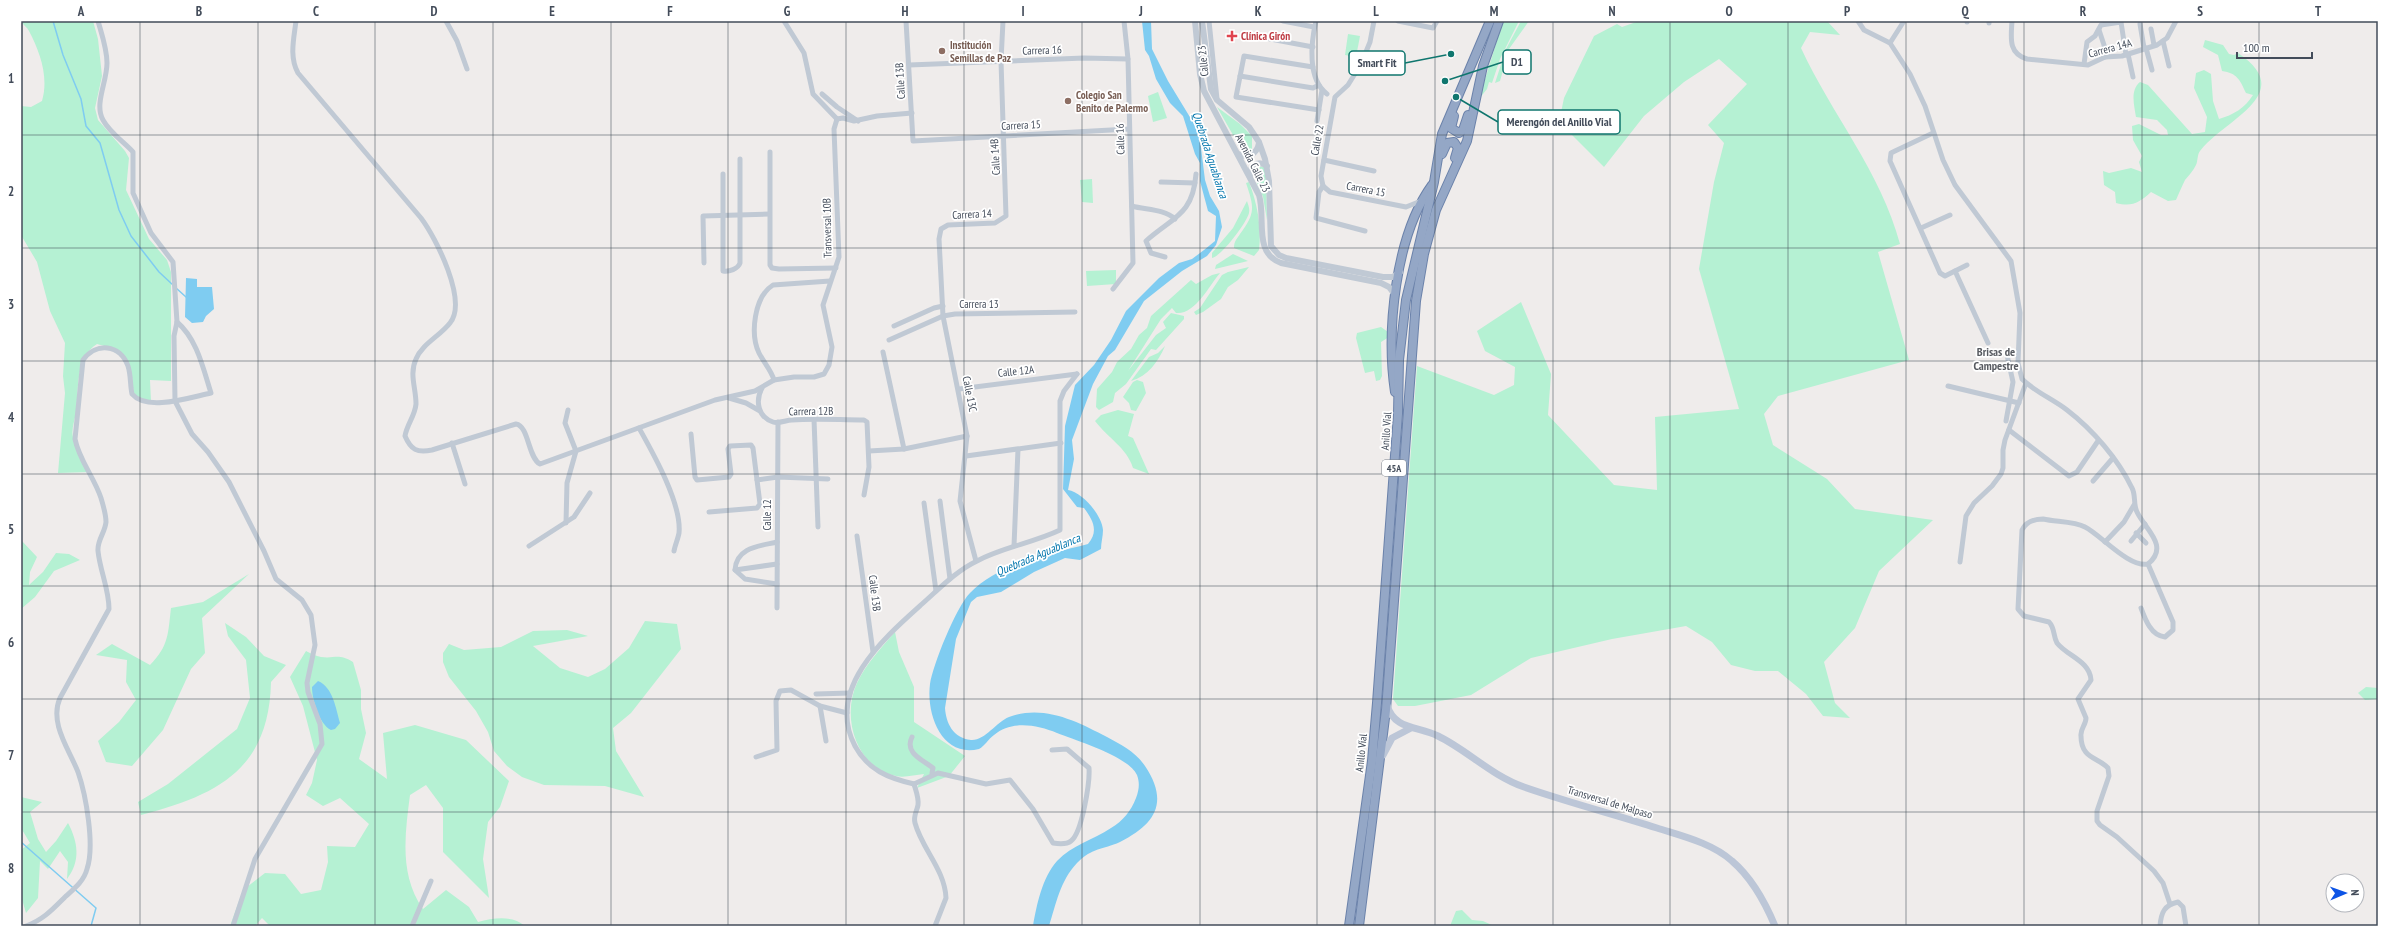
<svg xmlns="http://www.w3.org/2000/svg" width="2399" height="947" font-family="'PT Sans Narrow',sans-serif">
  <style>
    .green { fill: #b5f1d3 }
    .water { fill: #7fccf1 }
    .lines { fill: none; stroke-linecap: round; stroke-linejoin: round }
    .stream { stroke: #7fccf1; stroke-width: 1.5 }
    .trunk-casing { stroke: #6b82aa; stroke-width: 10 }
    .minor { stroke: #c0c9d4; stroke-width: 5 }
    .tertiary { stroke: #c0c9d4; stroke-width: 6 }
    .secondary { stroke: #bcc6d7; stroke-width: 7 }
    .trunk { stroke: #94a7c6; stroke-width: 8 }
    .grid { fill: none; stroke: #434c5a; stroke-width: 1; stroke-opacity: 0.55 }
    .health-dot { fill: #e0444e; stroke: #fff; stroke-width: 1.5 }
    .education-dot { fill: #8d6e63; stroke: #fff; stroke-width: 1.5 }
    .labels { text-anchor: middle; stroke-width: 3.5; stroke-linejoin: round; paint-order: stroke }
    .shield { fill: #fff; stroke: #7b828c; stroke-width: 1 }
    .shield-label { font-size: 10px; font-weight: bold; fill: #434c5a }
    .health-label { font-size: 11px; font-weight: bold; fill: #be3a42; stroke: #fff; text-anchor: start }
    .education-label { font-size: 11px; font-weight: bold; fill: #785e54; stroke: #fff; text-anchor: start }
    .street-label { font-size: 11px; fill: #434c5a; stroke: #fff }
    .water-label { font-size: 12px; font-style: italic; fill: #0376ad; stroke: #fff }
    .neighbourhood-label { font-size: 12px; font-weight: bold; fill: #585b61; stroke: #fff }
    .leader { fill: none; stroke: #0f766e; stroke-width: 1.5 }
    .callout-dot { fill: #0f766e; stroke: #fff; stroke-width: 1.5 }
    .callout { fill: #fff; stroke: #0f766e; stroke-width: 1.5 }
    .callout-label { font-size: 12px; text-anchor: middle; font-weight: bold; fill: #434c5a }
    .neatline { fill: none; stroke: #434c5a; stroke-width: 1.5 }
    .grid-label { font-size: 13px; text-anchor: middle; font-weight: bold; fill: #434c5a }
  </style>
  <rect width="100%" height="100%" fill="#efeceb"/>
  <g class="green">
    <path d="M21 21H93L98 39 102 76 95 108 98 120 125 151 129 158 126 190 149 239 167 260 171 272V381L150 380 151 402 134 398C131 365 133 353 97 344 75 358 79 389 76 412 75 420 71 429 73 437 75 450 84 461 91 472L58 473 65 393 63 376 65 343 50 311 37 262 21 235V106L31 107 42 101C49 77 40 52 29 31 27 27 23 25 21 21Z"/>
    <path d="M1503 21H1519L1500 59 1492 83 1489 82 1487 89 1479 99Z"/>
    <path d="M1521 21H1529L1509 49 1500 81 1495 83 1506 49Z"/>
    <path d="M1639 21H1827L1840 35 1810 32 1801 48C1832 115 1881 172 1900 244L1878 252 1909 360 1778 396 1764 414 1773 445 1827 479 1855 509 1933 520 1879 571 1855 628 1824 662 1835 703 1850 718 1823 716 1806 694 1778 671H1755L1731 665 1712 642 1686 626 1612 639 1531 658 1471 695 1415 706H1398L1393 699 1417 366 1494 395 1514 385 1515 367 1485 351 1477 331 1521 302 1551 374 1548 415 1614 485 1657 490 1655 417 1739 409 1699 269 1714 182 1724 143 1708 125 1747 84 1719 59 1684 82 1644 116 1604 167 1559 122 1564 98 1594 36 1617 24 1622 27Z"/>
    <path d="M1348 34 1360 36 1356 57 1345 55Z"/>
    <path d="M2205 40 2223 45 2229 54 2234 55 2238 53C2299 94 2224 119 2200 151 2197 155 2198 161 2196 165 2193 171 2189 175 2185 180 2182 186 2179 193 2176 200L2168 201 2151 192C2139 203 2132 207 2116 203L2115 192 2104 185 2103 171 2109 173 2131 168 2142 172 2139 162 2142 156 2133 140 2132 126 2139 124 2161 135H2168L2167 130 2157 120 2136 117C2134 105 2130 90 2140 82L2148 85 2192 134 2205 132 2207 117 2194 88 2196 73 2204 70 2211 74 2213 101 2219 119C2233 115 2245 108 2253 95L2246 93C2240 80 2237 73 2222 71L2218 55 2203 47Z"/>
    <path d="M1158 92 1167 118 1153 122 1148 96Z"/>
    <path d="M1217 107 1240 124 1252 136V150L1245 153 1241 149Z"/>
    <path d="M1257 166 1264 167 1266 173 1267 220 1263 197 1253 174Z"/>
    <path d="M1092 179 1093 203 1082 202 1080 180Z"/>
    <path d="M1249 182C1257 203 1262 227 1259 250L1254 256 1234 248C1234 241 1237 239 1240 234 1256 213 1254 207 1246 183Z"/>
    <path d="M1247 201C1248 205 1250 208 1249 213 1247 222 1222 256 1212 258V253L1233 228Z"/>
    <path d="M1233 254 1248 261 1215 269 1216 265Z"/>
    <path d="M1249 267 1238 280 1228 287 1221 299 1203 312 1196 315 1194 312 1200 308 1222 275 1228 272Z"/>
    <path d="M1116 270V284L1087 286 1086 271Z"/>
    <path d="M1220 273C1209 286 1195 315 1176 313L1172 308 1161 319 1128 371 1156 335 1166 328 1163 322 1171 313 1184 316V319L1156 350 1151 349 1126 384 1115 393 1113 402 1099 410 1096 407 1097 389 1112 372 1117 362 1131 349 1139 335 1147 328 1151 316 1191 280 1196 284 1212 275Z"/>
    <path d="M1381 327 1388 332 1389 337 1381 342 1382 376 1380 380 1376 381 1374 371 1365 373 1356 338 1357 333Z"/>
    <path d="M1165 346C1158 362 1148 376 1131 381L1149 357 1158 353Z"/>
    <path d="M1137 380 1143 382 1146 393 1136 411 1131 410 1129 403 1123 397 1133 382Z"/>
    <path d="M1118 410 1134 414 1128 436 1133 438 1149 474 1133 468C1127 448 1108 438 1095 421L1101 415Z"/>
    <path d="M21 540 37 557 30 572 29 585 43 572 56 553 69 554 80 560 54 571 35 597 21 609Z"/>
    <path d="M249 574 202 618 205 653 191 669 163 730 132 766 106 762 98 741 119 722 136 700 126 682 127 660 96 655 112 644 150 665C169 646 168 633 171 608L203 602Z"/>
    <path d="M645 621 677 624 681 649 631 713 613 728 616 751 644 797 605 786 544 785 522 777 507 766 494 751 488 732 476 711 449 677 443 662V653L449 644 464 650 501 647 533 631 567 630 588 636 533 646 560 668 588 677 605 669 629 648Z"/>
    <path d="M225 623 246 637 264 656 286 665 271 682C269 770 217 795 141 815L138 802 168 784 237 729 250 698 246 660 228 636Z"/>
    <path d="M895 632 899 652 914 687V722L965 756 949 776 917 788 924 774C915 775 904 778 896 776 856 768 841 717 857 683 866 664 881 648 895 632Z"/>
    <path d="M306 651C310 653 316 656 321 657 335 659 338 653 353 662L361 690V709L366 733 359 759 387 779 383 733 415 725 466 740 509 781 500 807 488 822 483 859 489 898 443 852V808L426 785 410 795C405 834 399 875 423 909L446 890 469 907 478 922C494 918 512 915 525 926H270L262 918 255 926H230L243 890 265 873 285 874 301 894 321 890 328 862 327 846 355 847 369 824 340 798 323 806 306 795 312 783 317 760 303 706 290 677Z"/>
    <path d="M2366 687 2378 688V699L2365 700 2358 693Z"/>
    <path d="M21 797 42 802 30 812 38 839 46 852 56 841 68 823C78 842 81 861 67 879L68 862 60 851 48 869 40 861 38 898 26 913 21 896V850L30 843 21 828Z"/>
    <path d="M1462 910 1472 920 1483 921 1494 926H1450L1456 911Z"/>
  </g>
  <g class="water">
    <path d="M1142 21H1151L1152 49 1168 81 1199 132 1205 180 1210 196 1219 211 1222 227 1216 245 1207 256 1182 271 1144 301 1115 350 1108 356 1093 384 1072 440 1074 459 1068 490C1082 492 1102 515 1103 530 1103 536 1101 543 1101 549L1080 560 1065 558 1034 572 1001 592 977 597 971 602 956 639 945 708C946 723 953 738 971 740 985 741 996 722 1009 717 1043 704 1077 721 1107 737 1121 745 1135 751 1145 766 1169 802 1156 824 1120 842 1102 850 1093 847 1077 863 1060 881 1056 904 1049 926H1033C1037 904 1042 878 1057 861 1072 845 1093 840 1111 828 1123 821 1131 811 1136 798 1139 790 1140 783 1137 775 1128 756 1077 741 1057 733 1037 725 1012 720 994 735 988 739 985 746 979 749 942 758 926 715 930 684 933 665 956 607 970 593 999 563 1050 554 1088 544 1099 531 1093 520 1084 508L1077 507 1063 489 1065 426 1075 385 1094 365 1111 340 1126 311 1159 278 1179 263 1192 259 1204 250 1215 241 1216 216 1208 211 1200 181V163L1195 154 1183 116 1170 103 1156 79 1149 56 1145 50Z"/>
    <path d="M186 278 197 279V287H212L214 309 206 316 203 322 192 323 185 317Z"/>
    <path d="M318 681C333 687 336 709 340 723L335 729 331 730C319 724 312 699 312 687Z"/>
  </g>
  <g class="lines">
    <g class="stream">
      <path d="M53 21 63 55 81 99 86 126 100 143 119 210 131 236 159 272 173 285"/>
      <path d="M176 288 186 297"/>
      <path d="M21 842 96 908 91 926"/>
    </g>
    <defs>
      <g id="trunk">
        <path d="M1454 116 1451 128 1459 133 1463 130 1468 115"/>
        <path d="M1442 154 1447 143 1454 142 1458 148 1455 158"/>
        <path d="M1395 392C1386 331 1395 236 1432 185"/>
        <path d="M1349 926 1372 761 1377 703 1398 414 1399 360 1406 300 1434 182 1442 134 1490 21"/>
        <path d="M1359 926 1386 710 1416 301 1424 254 1436 210 1467 141 1483 66 1499 21"/>
      </g>
    </defs>
    <use href="#trunk" class="trunk-casing"/>
    <g class="minor">
      <path d="M98 21C102 35 107 49 107 63 107 82 94 104 103 120 110 133 124 142 133 152V193L151 233 173 262 177 322 174 336 175 401 192 434 208 452 229 482 264 551 276 579 302 600 311 615 315 645 307 683 308 692 320 724 322 744 255 859 233 926"/>
      <path d="M296 21C294 38 289 57 298 73L421 218C436 238 468 301 450 323 440 336 422 344 416 359 409 374 416 388 416 404 415 416 407 424 405 436 411 450 417 453 432 450L516 424C529 426 528 458 540 464L715 400 755 391 774 380 794 377H814L824 374 829 365 832 347 823 305 839 257 834 129 837 119"/>
      <path d="M446 21 457 41 467 69"/>
      <path d="M784 21 804 53 813 94 837 119"/>
      <path d="M906 21 913 141 1129 129"/>
      <path d="M1209 21 1217 99"/>
      <path d="M1283 21 1314 27"/>
      <path d="M1316 21C1311 42 1307 79 1327 94"/>
      <path d="M1398 21 1433 28 1437 21"/>
      <path d="M1858 21 1864 30 1890 43 1910 74 1925 106 1943 160 1955 185 2011 261 2020 313 2018 363 2022 379C2035 392 2053 399 2067 410 2093 430 2118 459 2132 488 2136 495 2133 504 2137 512 2145 529 2170 546 2148 564 2129 568 2101 535 2085 527 2074 521 2056 522 2043 519 2034 519 2026 522 2022 530L2018 609 2024 616 2049 622C2055 628 2053 636 2057 643 2067 656 2090 661 2091 680L2078 699 2086 718C2086 725 2080 729 2081 736 2081 759 2098 757 2108 768L2109 776 2097 811V821L2100 825 2117 837 2154 871 2163 883 2170 904"/>
      <path d="M2012 21C2011 38 2008 53 2027 59L2088 65 2105 57 2122 56 2157 45 2167 38 2176 21"/>
      <path d="M1967 22V21"/>
      <path d="M1989 23V21"/>
      <path d="M2140 24 2144 48"/>
      <path d="M2151 29 2154 45"/>
      <path d="M2099 30 2104 45 2105 57"/>
      <path d="M1270 39 1313 47"/>
      <path d="M2163 41 2169 66"/>
      <path d="M1890 43 1904 21"/>
      <path d="M2146 48 2152 70"/>
      <path d="M2128 54 2133 77"/>
      <path d="M2084 64 2087 42 2095 36 2101 25 2121 22 2126 55"/>
      <path d="M909 65 1084 58 1128 59"/>
      <path d="M1313 67 1244 56 1236 97 1319 110"/>
      <path d="M1240 76 1313 88 1319 85"/>
      <path d="M822 94 837 107 858 121"/>
      <path d="M837 119 843 118 854 121 877 116 912 113"/>
      <path d="M1317 121 1322 90"/>
      <path d="M1933 133 1895 151 1891 153 1890 161 1940 273 1945 276 1967 265"/>
      <path d="M770 152V265L772 268 779 269 836 268"/>
      <path d="M1324 160 1374 171"/>
      <path d="M723 174V271C729 272 738 269 740 263V159"/>
      <path d="M1161 182 1195 183"/>
      <path d="M1323 186 1321 176 1335 97 1348 85 1361 64 1370 42 1374 21"/>
      <path d="M1323 186 1330 192 1406 207 1421 201"/>
      <path d="M1323 186 1319 192 1316 218 1365 231"/>
      <path d="M1132 206C1146 210 1164 209 1175 219"/>
      <path d="M1921 228 1950 215"/>
      <path d="M1165 257 1151 253 1146 241C1173 217 1193 215 1196 174"/>
      <path d="M704 263 703 216 769 214"/>
      <path d="M1955 271 1988 343"/>
      <path d="M1113 289 1133 263 1128 59 1124 21"/>
      <path d="M894 326 934 308 943 306"/>
      <path d="M889 340 943 316 955 314 1075 312"/>
      <path d="M883 352 904 449"/>
      <path d="M774 380C771 370 764 363 759 353 750 334 754 297 773 285L830 281"/>
      <path d="M1948 386 2019 403"/>
      <path d="M762 388C755 401 758 417 773 422 779 424 786 420 792 420 815 418 840 420 864 420L867 422 869 467 864 495"/>
      <path d="M959 389 1077 374"/>
      <path d="M729 398 746 403 760 411"/>
      <path d="M814 419 818 527"/>
      <path d="M2006 421 2013 382 2007 355"/>
      <path d="M639 428C653 453 682 504 679 533 678 539 675 545 674 551"/>
      <path d="M2009 430 2069 476 2077 472 2098 441"/>
      <path d="M691 434 695 477 697 480 729 477 731 474 728 449 730 446 751 445 753 448 757 480 778 477 828 479"/>
      <path d="M452 443 465 484"/>
      <path d="M869 451 904 449 967 436"/>
      <path d="M966 456 1061 443"/>
      <path d="M2093 481 2113 458"/>
      <path d="M940 501 950 579"/>
      <path d="M924 503 936 591"/>
      <path d="M709 512 757 508 760 504 757 480"/>
      <path d="M566 523 567 483 576 451 565 423 568 410"/>
      <path d="M2136 533 2146 543"/>
      <path d="M857 536 873 652"/>
      <path d="M2131 541 2145 524"/>
      <path d="M2105 542 2124 522 2134 505"/>
      <path d="M529 546 574 517 590 493"/>
      <path d="M1014 546 1018 449"/>
      <path d="M976 561 960 501 967 436 943 316 939 239 941 229 948 225 995 223 1006 216 1001 61 1003 21"/>
      <path d="M1960 562 1966 516 1974 503 1992 486 2001 474 2003 468V450L2005 440 2026 383"/>
      <path d="M735 570 777 564"/>
      <path d="M777 584 745 579 735 570C736 547 760 546 777 542"/>
      <path d="M777 608 778 422"/>
      <path d="M2141 608C2145 619 2151 636 2165 637L2173 630V622L2148 564"/>
      <path d="M816 694 850 693"/>
      <path d="M820 706 826 741"/>
      <path d="M912 737C904 753 923 760 933 768L932 773"/>
      <path d="M1052 750 1067 749 1089 768C1090 782 1082 833 1071 841 1066 845 1059 844 1053 843L1033 809 1010 780 986 784 938 773 914 784C888 778 868 770 855 746 825 689 884 638 922 604 939 589 956 571 977 561 1003 547 1033 543 1060 530V401L1064 391 1077 374"/>
      <path d="M756 757 777 750 776 701 780 691 791 690 820 706 847 713"/>
      <path d="M914 784C916 791 919 798 918 805 917 811 913 816 915 823 922 849 945 870 946 898L935 926"/>
      <path d="M26 926C43 920 53 909 65 897 74 889 84 881 87 869 95 846 86 795 78 772 69 749 49 723 60 698L109 609C109 589 100 571 98 551 97 540 105 533 106 522 106 514 103 505 101 498 94 477 79 460 75 439L83 360C96 342 120 344 128 366 131 375 130 385 132 394 147 412 191 397 211 393 203 368 197 339 177 322"/>
      <path d="M412 926 431 881"/>
      <path d="M2160 926C2161 913 2164 905 2178 902L2183 907 2186 926"/>
    </g>
    <g class="tertiary">
      <path d="M1195 21 1200 74 1204 91 1259 195C1266 218 1253 253 1281 263L1381 283 1389 287 1395 295"/>
      <path d="M1202 21 1211 89 1217 100 1249 127 1259 142 1265 159 1269 181 1271 246 1279 255 1286 258 1383 277H1393L1400 272"/>
      <path d="M1238 154C1248 159 1257 154 1259 143"/>
      <path d="M1250 175C1250 165 1258 160 1267 166"/>
    </g>
    <g class="secondary">
      <path d="M1387 705C1394 730 1418 726 1438 736 1467 750 1492 776 1524 787 1567 802 1613 814 1657 828 1682 836 1712 843 1732 861 1752 878 1765 902 1775 926"/>
      <path d="M1383 755 1392 738 1411 728"/>
    </g>
    <use href="#trunk" class="trunk"/>
  </g>
  <path class="grid" d="M140 21V926M258 21V926M375 21V926M493 21V926M611 21V926M728 21V926M846 21V926M964 21V926M1082 21V926M1200 21V926M1317 21V926M1435 21V926M1553 21V926M1670 21V926M1788 21V926M1906 21V926M2024 21V926M2142 21V926M2259 21V926M21 135H2378M21 248H2378M21 361H2378M21 474H2378M21 586H2378M21 699H2378M21 812H2378"/>
  <path class="health-dot" d="M1230 30h4v4h4v4h-4v4h-4v-4h-4v-4h4z"/>
  <g class="education-dot">
    <circle cx="942" cy="51" r="4"/>
    <circle cx="1068" cy="101" r="4"/>
  </g>
  <g class="labels">
    <rect class="shield" x="1382" y="460" width="24" height="16" rx="3"/>
    <g class="shield-label">
      <text x="1394" y="472">45A</text>
    </g>
    <g class="health-label">
      <text x="1241" y="40">Clínica Girón</text>
    </g>
    <g class="education-label">
      <text x="950" y="49">Institución<tspan x="950" dy="13">Semillas de Paz</tspan></text>
      <text x="1076" y="99">Colegio San<tspan x="1076" dy="13">Benito de Palermo</tspan></text>
    </g>
    <g class="street-label">
      <text transform="translate(2110 48) rotate(-15)" y="4">Carrera 14A</text>
      <text transform="translate(1042 50) rotate(-2)" y="4">Carrera 16</text>
      <text transform="translate(1203 61) rotate(-96)" y="4">Calle 23</text>
      <text transform="translate(900 81) rotate(-93)" y="4">Calle 13B</text>
      <text transform="translate(1021 125) rotate(-3)" y="4">Carrera 15</text>
      <text transform="translate(1120 139) rotate(-92)" y="4">Calle 16</text>
      <text transform="translate(1317 140) rotate(-80)" y="4">Calle 22</text>
      <text transform="translate(995 157) rotate(-93)" y="4">Calle 14B</text>
      <text transform="translate(1253 163) rotate(63)" y="4">Avenida Calle 23</text>
      <text transform="translate(1366 189) rotate(11)" y="4">Carrera 15</text>
      <text transform="translate(972 214) rotate(-3)" y="4">Carrera 14</text>
      <text transform="translate(827 228) rotate(-91)" y="4">Transversal 10B</text>
      <text x="979" y="308">Carrera 13</text>
      <text transform="translate(1016 371) rotate(-6)" y="4">Calle 12A</text>
      <text transform="translate(970 394) rotate(79)" y="4">Calle 13C</text>
      <text transform="translate(811 411) rotate(-1)" y="4">Carrera 12B</text>
      <text transform="translate(1386 431) rotate(-86)" y="4">Anillo Víal</text>
      <text transform="translate(767 515) rotate(-90)" y="4">Calle 12</text>
      <text transform="translate(875 593) rotate(83)" y="4">Calle 13B</text>
      <text transform="translate(1361 753) rotate(-84)" y="4">Anillo Víal</text>
      <text transform="translate(1610 802) rotate(17)" y="4">Transversal de Malpaso</text>
    </g>
    <g class="water-label">
      <text transform="translate(1210 155) rotate(72)" y="4">Quebrada Aguablanca</text>
      <text transform="translate(1038 555) rotate(-23)" y="4">Quebrada Aguablanca</text>
    </g>
    <g class="neighbourhood-label">
      <text x="1996" y="356">Brisas de<tspan x="1996" dy="14">Campestre</tspan></text>
    </g>
  </g>
  <path class="leader" d="M1445 81L1503 62M1451 54L1405 63M1456 97L1498 122"/>
  <g class="callout-dot">
    <circle cx="1445" cy="81" r="4"/>
    <circle cx="1451" cy="54" r="4"/>
    <circle cx="1456" cy="97" r="4"/>
  </g>
  <g class="callout">
    <rect x="1503" y="50" width="28" height="24" rx="4"/>
    <rect x="1349" y="51" width="56" height="24" rx="4"/>
    <rect x="1498" y="110" width="122" height="24" rx="4"/>
  </g>
  <g class="callout-label">
    <text x="1517" y="66">D1</text>
    <text x="1377" y="67">Smart Fit</text>
    <text x="1559" y="126">Merengón del Anillo Vial</text>
  </g>
  <rect width="2399" height="947" fill="none" stroke="#ffffff" stroke-width="44"/>
  <g transform="translate(2345 893) rotate(88)"><circle r="19" fill="#ffffff" stroke="#b4b7bd"/>
  <path d="M0-3L7 15L0 10L-7 15Z" fill="#0d54e6"/>
  <text y="-6" font-size="11" font-weight="bold" text-anchor="middle" fill="#434c5a">N</text>
  </g>
  <path d="M2237 52v6h75v-6" fill="none" stroke="#434c5a" stroke-width="2"/>
  <text x="2243" y="52" font-size="12" fill="#434c5a" stroke="#ffffff" stroke-width="3" paint-order="stroke">100 m</text>
  <rect x="22" y="22" width="2355" height="903" class="neatline"/>
  <g class="grid-label">
    <text x="81" y="16">A</text>
    <text x="199" y="16">B</text>
    <text x="316" y="16">C</text>
    <text x="434" y="16">D</text>
    <text x="552" y="16">E</text>
    <text x="670" y="16">F</text>
    <text x="787" y="16">G</text>
    <text x="905" y="16">H</text>
    <text x="1023" y="16">I</text>
    <text x="1141" y="16">J</text>
    <text x="1258" y="16">K</text>
    <text x="1376" y="16">L</text>
    <text x="1494" y="16">M</text>
    <text x="1612" y="16">N</text>
    <text x="1729" y="16">O</text>
    <text x="1847" y="16">P</text>
    <text x="1965" y="16">Q</text>
    <text x="2083" y="16">R</text>
    <text x="2200" y="16">S</text>
    <text x="2318" y="16">T</text>
    <text x="11" y="83">1</text>
    <text x="11" y="196">2</text>
    <text x="11" y="309">3</text>
    <text x="11" y="422">4</text>
    <text x="11" y="534">5</text>
    <text x="11" y="647">6</text>
    <text x="11" y="760">7</text>
    <text x="11" y="873">8</text>
  </g>
</svg>
